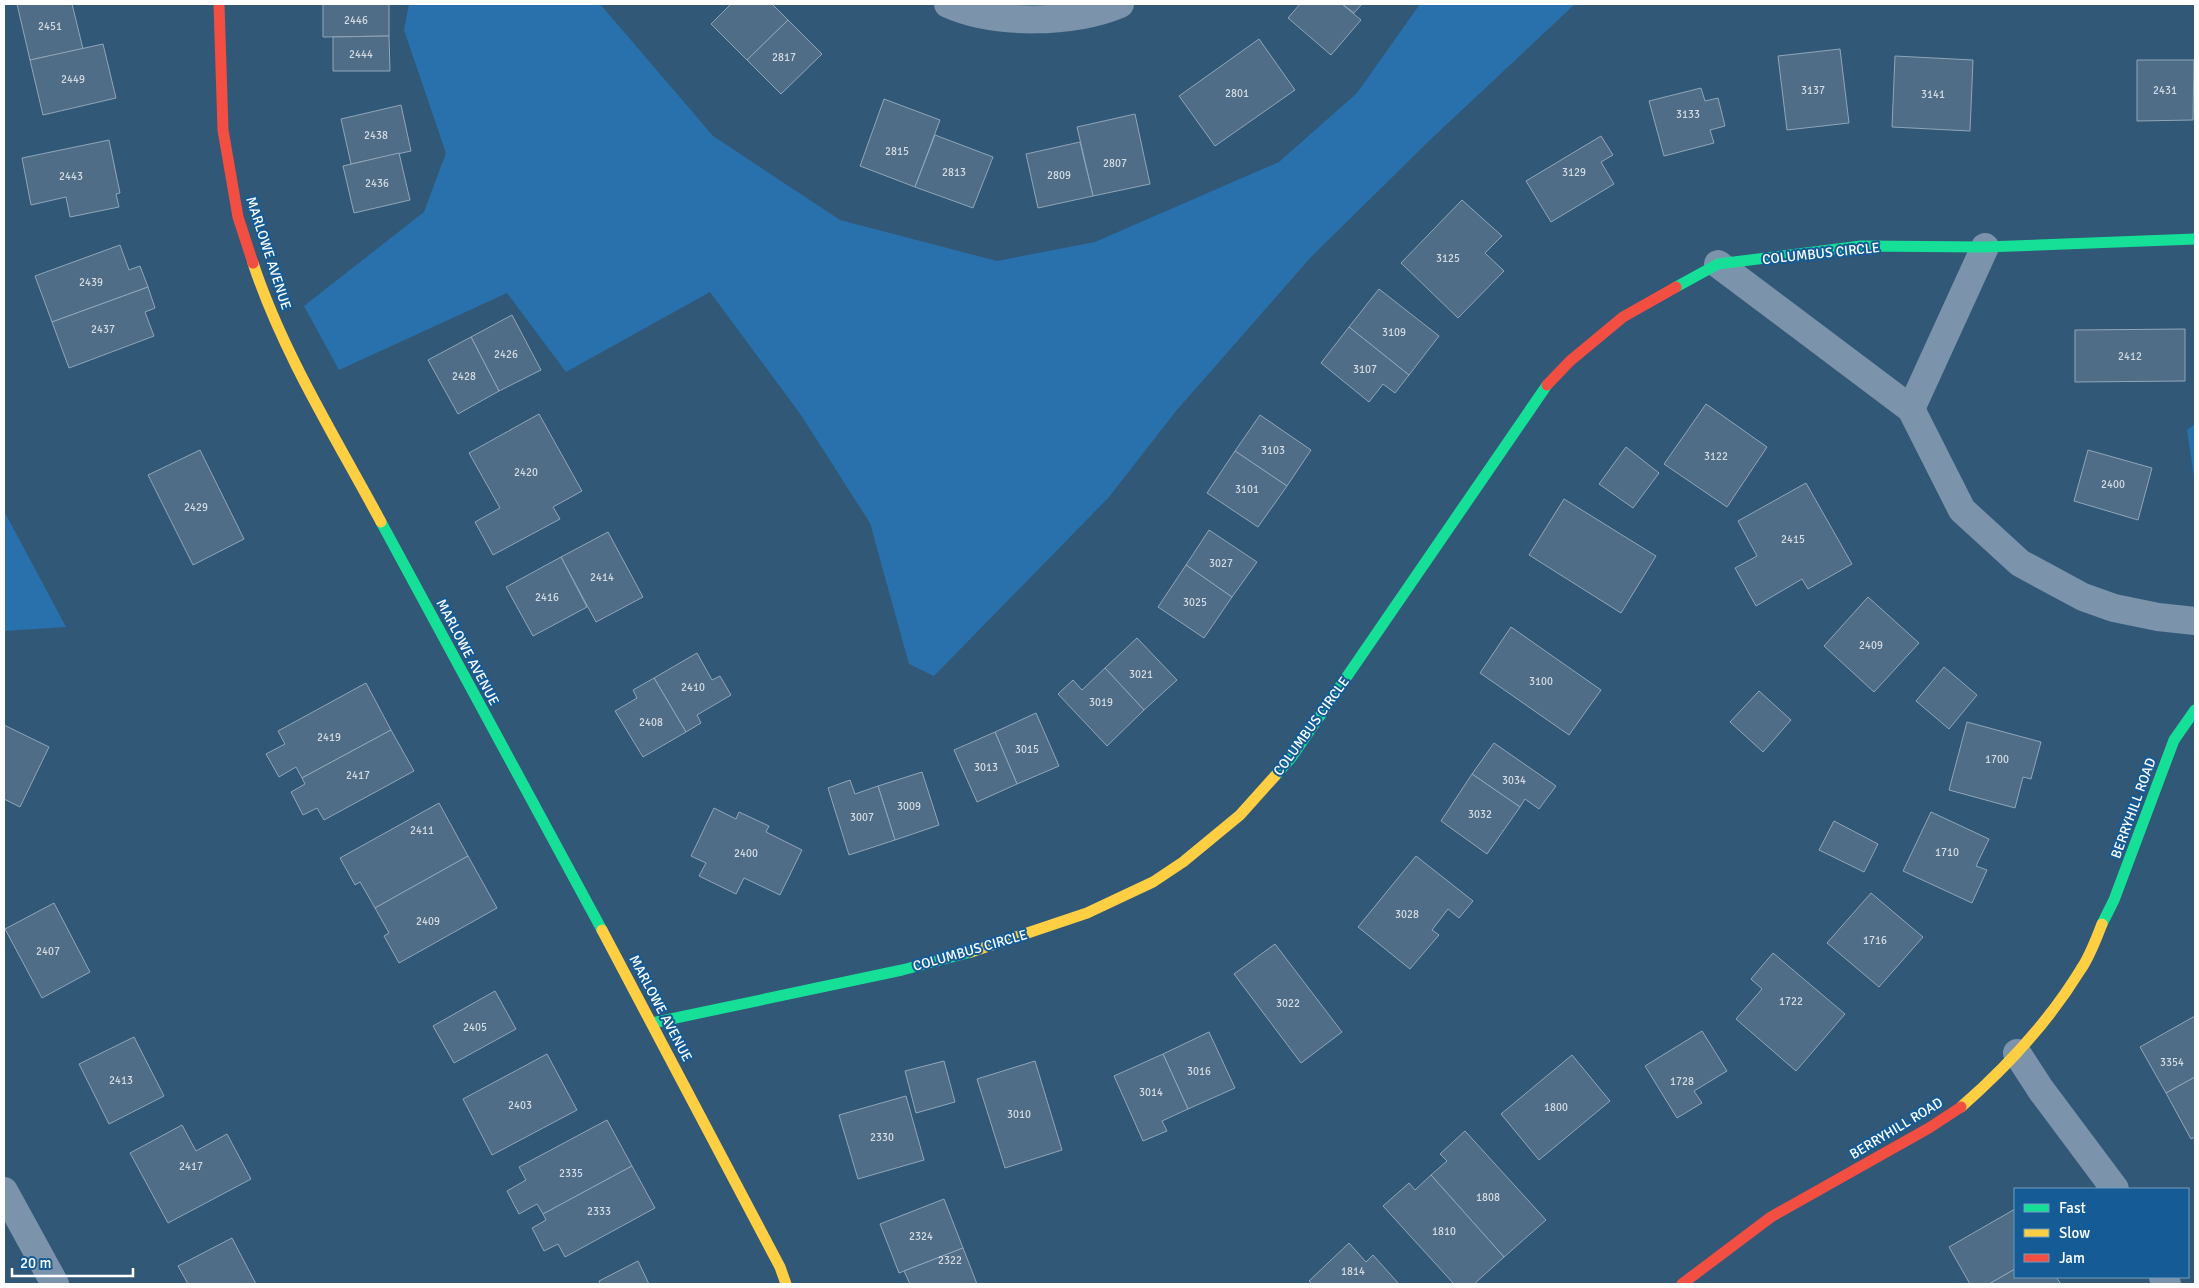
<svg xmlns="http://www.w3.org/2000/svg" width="2199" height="1288" font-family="Signika,sans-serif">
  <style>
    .green { fill: #2971ac }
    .building { fill: #4f6d87; stroke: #90a6b8 }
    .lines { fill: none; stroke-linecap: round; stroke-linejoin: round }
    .street { stroke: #7b94ab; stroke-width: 28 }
    .fast { stroke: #16e098; stroke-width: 11 }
    .slow { stroke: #ffcf43; stroke-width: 11 }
    .jam { stroke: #f24e42; stroke-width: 11 }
    .labels { text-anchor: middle; stroke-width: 4; stroke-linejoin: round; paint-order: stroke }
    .number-label { font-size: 11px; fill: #d3dae1 }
    .street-label { font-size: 14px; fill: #fff; stroke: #155b95 }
  </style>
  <rect width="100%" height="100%" fill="#325878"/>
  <g class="green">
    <path d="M409 4H600L713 136 840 220 997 261 1095 242 1279 162 1357 93 1420 4H1575L1431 139 1311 257 1176 411 1109 497 934 676 909 664 870 523 801 415 710 292 566 372 507 293 339 370 304 306 424 212 446 153 404 30Z"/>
    <path d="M2195 424V483L2187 430Z"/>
    <path d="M4 511 66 627 4 631Z"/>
  </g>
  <g class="building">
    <path d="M17 4H72L83 49 30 60Z"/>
    <path d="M323 4H389V36L323 37Z"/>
    <path d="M731 4H772L788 20 747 60 711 24Z"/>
    <path d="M1300 4H1342L1361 20 1331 55 1288 18Z"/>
    <path d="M1342 4H1362L1354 13Z"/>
    <path d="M788 20 822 54 781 94 747 60Z"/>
    <path d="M389 36 390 71H333V37Z"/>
    <path d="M1259 39 1295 90 1215 146 1179 96Z"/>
    <path d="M103 44 116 98 43 115 30 60Z"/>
    <path d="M1840 49 1849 123 1787 130 1778 56Z"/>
    <path d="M1895 56 1973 60 1970 131 1892 127Z"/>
    <path d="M2137 60H2194L2193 120 2137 121Z"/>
    <path d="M1701 88 1705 101 1718 98 1725 126 1710 130 1714 143 1664 156 1649 101Z"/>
    <path d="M884 99 940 120 915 187 860 166Z"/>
    <path d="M401 105 411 151 351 164 341 119Z"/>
    <path d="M1135 114 1150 184 1093 196 1077 127Z"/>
    <path d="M935 135 993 157 973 208 915 187Z"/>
    <path d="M1601 136 1613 155 1601 162 1614 184 1551 222 1526 181Z"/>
    <path d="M109 140 120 193 116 194 119 207 70 217 66 197 31 205 22 158Z"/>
    <path d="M1080 142 1093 196 1038 208 1026 154Z"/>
    <path d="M399 153 410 200 354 213 343 166Z"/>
    <path d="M1462 200 1502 236 1485 253 1504 271 1458 318 1401 263Z"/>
    <path d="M120 245 129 270 140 266 148 287 52 322 35 276Z"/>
    <path d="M148 287 155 308 145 312 154 336 69 368 52 322Z"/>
    <path d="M1379 289 1439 336 1409 375 1349 327Z"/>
    <path d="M512 315 541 370 499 391 471 337Z"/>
    <path d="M1349 327 1409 375 1395 393 1383 384 1369 402 1321 363Z"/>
    <path d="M2185 329V381L2075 382V330Z"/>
    <path d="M471 337 499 391 458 414 428 360Z"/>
    <path d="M1706 404 1767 447 1727 507 1664 464Z"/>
    <path d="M539 414 582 491 553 507 560 519 493 555 475 522 500 508 469 453Z"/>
    <path d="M1260 415 1311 450 1287 486 1235 451Z"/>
    <path d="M1626 447 1659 473 1633 508 1599 484Z"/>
    <path d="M200 450 244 539 193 565 148 475Z"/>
    <path d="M2088 450 2152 468 2138 520 2074 501Z"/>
    <path d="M1235 451 1287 486 1258 527 1207 493Z"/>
    <path d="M1806 483 1852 564 1808 589 1802 579 1756 606 1735 568 1757 556 1738 521Z"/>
    <path d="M1564 499 1656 556 1621 613 1529 555Z"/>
    <path d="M1209 530 1257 562 1232 597 1186 565Z"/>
    <path d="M608 532 643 597 596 622 561 557Z"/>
    <path d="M561 557 587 607 533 636 506 587Z"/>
    <path d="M1186 565 1232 597 1204 638 1158 607Z"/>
    <path d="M1868 597 1919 643 1874 692 1824 646Z"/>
    <path d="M1511 627 1601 690 1569 735 1480 673Z"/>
    <path d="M1137 638 1177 680 1144 710 1105 668Z"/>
    <path d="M697 653 712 680 720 676 731 695 697 715 701 723 686 732 654 678Z"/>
    <path d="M1944 667 1977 695 1949 729 1916 701Z"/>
    <path d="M1105 668 1144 710 1107 746 1058 694 1073 680 1082 690Z"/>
    <path d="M654 678 686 732 643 757 615 711 637 698 633 690Z"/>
    <path d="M366 683 391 730 302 778 296 767 279 777 266 754 285 744 278 731Z"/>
    <path d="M1759 691 1791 720 1763 752 1730 722Z"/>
    <path d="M1036 713 1059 766 1017 784 995 732Z"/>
    <path d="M1967 722 2041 742 2031 779 2023 777 2015 808 1949 790Z"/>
    <path d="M4 725 49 747 20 807 4 799Z"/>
    <path d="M391 730 414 771 324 820 317 808 303 815 291 792 305 784 302 778Z"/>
    <path d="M995 732 1017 784 977 802 954 750Z"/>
    <path d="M1494 743 1556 786 1539 809 1525 799 1520 807 1472 774Z"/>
    <path d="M922 772 939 825 895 840 878 786Z"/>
    <path d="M1472 774 1520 807 1487 854 1441 821Z"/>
    <path d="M850 780 855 794 878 786 895 840 849 855 828 788Z"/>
    <path d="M439 803 468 856 375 908 360 882 355 885 340 858Z"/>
    <path d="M714 808 736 819 739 812 769 826 766 832 802 850 780 895 744 878 736 894 699 876 706 863 691 856Z"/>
    <path d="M1931 812 1989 839 1976 866 1987 870 1972 903 1903 871Z"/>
    <path d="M1834 821 1878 844 1864 872 1819 850Z"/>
    <path d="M468 856 497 908 399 963 384 936 389 933 375 908Z"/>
    <path d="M1416 856 1473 901 1459 918 1448 909 1432 930 1439 935 1410 969 1358 927Z"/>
    <path d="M1871 893 1923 937 1879 987 1827 943Z"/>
    <path d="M54 903 90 972 42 998 5 929Z"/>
    <path d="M1275 944 1342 1032 1301 1063 1234 974Z"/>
    <path d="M1773 953 1845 1014 1796 1071 1736 1019 1762 989 1751 979Z"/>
    <path d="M495 991 516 1029 454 1063 433 1026Z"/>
    <path d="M2195 1016V1077L2166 1093 2140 1047Z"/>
    <path d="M1702 1031 1727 1071 1694 1091 1702 1103 1677 1118 1645 1066Z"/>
    <path d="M1209 1032 1235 1088 1188 1109 1163 1054Z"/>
    <path d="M134 1037 164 1096 109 1124 79 1064Z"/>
    <path d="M547 1054 577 1110 492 1155 463 1099Z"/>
    <path d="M1163 1054 1188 1109 1162 1121 1167 1131 1143 1141 1114 1076Z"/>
    <path d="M1572 1055 1610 1101 1539 1160 1501 1114Z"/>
    <path d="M944 1061 955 1102 916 1113 905 1071Z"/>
    <path d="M1035 1061 1062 1150 1005 1168 977 1079Z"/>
    <path d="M2195 1077V1137L2191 1139 2166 1093Z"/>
    <path d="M906 1096 924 1160 858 1179 839 1115Z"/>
    <path d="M607 1120 632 1166 543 1214 537 1204 519 1214 507 1191 526 1180 519 1167Z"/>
    <path d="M182 1125 196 1151 227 1134 251 1179 168 1223 130 1153Z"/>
    <path d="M1465 1131 1546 1220 1504 1257 1431 1175 1447 1161 1440 1154Z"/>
    <path d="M632 1166 655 1208 565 1257 558 1244 544 1251 532 1228 546 1220 543 1214Z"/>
    <path d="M1431 1175 1504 1257 1474 1284H1454L1383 1206 1409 1183 1415 1190Z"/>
    <path d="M944 1199 963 1248 899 1273 880 1224Z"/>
    <path d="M2015 1209V1269L1989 1284H1970L1949 1247Z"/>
    <path d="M232 1238 256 1284H188L178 1266Z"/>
    <path d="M1349 1243 1366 1262 1373 1255 1399 1284H1312L1309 1281Z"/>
    <path d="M963 1248 977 1284H910L904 1271Z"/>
    <path d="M638 1261 649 1284H600L599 1281Z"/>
    <path d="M2015 1269V1277H2056L2061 1284H1989Z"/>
  </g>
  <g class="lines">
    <g class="street">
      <path d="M948 4C995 25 1072 24 1120 4"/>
      <path d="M1718 264 1911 409 1962 510 2020 563 2083 597 2114 608 2158 617 2195 621"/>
      <path d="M1911 409 1985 247"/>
      <path d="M2017 1053 2041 1090 2115 1189"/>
      <path d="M4 1191 55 1284"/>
      <path d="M2163 1277 2167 1284"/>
    </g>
    <g class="fast">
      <path d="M1676 287 1718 264 1861 246 1985 247 2195 239"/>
      <path d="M381 522 602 930"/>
      <path d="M1275 776 1291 758 1547 385"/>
      <path d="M2102 924 2114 900 2174 740 2195 710"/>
      <path d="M652 1023 902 970 971 952"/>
    </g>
    <g class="slow">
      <path d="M253 263C283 354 336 438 381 522"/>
      <path d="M602 930 780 1267 786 1284"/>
      <path d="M971 952 1087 913 1153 882 1183 862 1240 815 1275 776"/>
      <path d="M1961 1107C2008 1066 2048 1023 2081 969 2090 956 2096 939 2102 924"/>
    </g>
    <g class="jam">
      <path d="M219 4 223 130 238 217 253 263"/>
      <path d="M1547 385 1570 361 1623 317 1676 287"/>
      <path d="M1682 1284 1771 1217 1929 1128 1961 1107"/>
    </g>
  </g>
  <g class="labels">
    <g class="number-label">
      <text x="356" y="24">2446</text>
      <text x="50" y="30">2451</text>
      <text x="361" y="58">2444</text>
      <text x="784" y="61">2817</text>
      <text x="73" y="83">2449</text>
      <text x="1813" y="94">3137</text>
      <text x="2165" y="94">2431</text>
      <text x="1237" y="97">2801</text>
      <text x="1933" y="98">3141</text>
      <text x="1688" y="118">3133</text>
      <text x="376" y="139">2438</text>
      <text x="897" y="155">2815</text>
      <text x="1115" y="167">2807</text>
      <text x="954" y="176">2813</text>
      <text x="1574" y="176">3129</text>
      <text x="1059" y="179">2809</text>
      <text x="71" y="180">2443</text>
      <text x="377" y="187">2436</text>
      <text x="1448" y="262">3125</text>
      <text x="91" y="286">2439</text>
      <text x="103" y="333">2437</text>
      <text x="1394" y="336">3109</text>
      <text x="506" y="358">2426</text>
      <text x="2130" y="360">2412</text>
      <text x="1365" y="373">3107</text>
      <text x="464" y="380">2428</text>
      <text x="1273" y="454">3103</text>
      <text x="1716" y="460">3122</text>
      <text x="526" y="476">2420</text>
      <text x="2113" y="488">2400</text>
      <text x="1247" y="493">3101</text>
      <text x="196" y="511">2429</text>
      <text x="1793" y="543">2415</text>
      <text x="1221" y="567">3027</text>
      <text x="602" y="581">2414</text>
      <text x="547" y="601">2416</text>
      <text x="1195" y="606">3025</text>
      <text x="1871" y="649">2409</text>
      <text x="1141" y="678">3021</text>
      <text x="1541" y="685">3100</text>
      <text x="693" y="691">2410</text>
      <text x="1101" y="706">3019</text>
      <text x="651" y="726">2408</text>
      <text x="329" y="741">2419</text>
      <text x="1027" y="753">3015</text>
      <text x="1997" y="763">1700</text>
      <text x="986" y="771">3013</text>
      <text x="358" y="779">2417</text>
      <text x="1514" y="784">3034</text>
      <text x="909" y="810">3009</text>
      <text x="1480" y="818">3032</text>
      <text x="862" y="821">3007</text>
      <text x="422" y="834">2411</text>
      <text x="1947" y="856">1710</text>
      <text x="746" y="857">2400</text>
      <text x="1407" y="918">3028</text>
      <text x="428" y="925">2409</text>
      <text x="1875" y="944">1716</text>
      <text x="48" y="955">2407</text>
      <text x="1791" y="1005">1722</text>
      <text x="1288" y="1007">3022</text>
      <text x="475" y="1031">2405</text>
      <text x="2172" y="1066">3354</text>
      <text x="1199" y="1075">3016</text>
      <text x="121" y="1084">2413</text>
      <text x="1682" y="1085">1728</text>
      <text x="1151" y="1096">3014</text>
      <text x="520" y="1109">2403</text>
      <text x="1556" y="1111">1800</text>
      <text x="1019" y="1118">3010</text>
      <text x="882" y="1141">2330</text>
      <text x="191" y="1170">2417</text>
      <text x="571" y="1177">2335</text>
      <text x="1488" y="1201">1808</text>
      <text x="599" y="1215">2333</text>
      <text x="1444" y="1235">1810</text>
      <text x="921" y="1240">2324</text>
      <text x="950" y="1264">2322</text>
      <text x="1353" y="1275">1814</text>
    </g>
    <g class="street-label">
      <text transform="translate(269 253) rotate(72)" y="5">MARLOWE AVENUE</text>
      <text transform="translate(1821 253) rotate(-6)" y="5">COLUMBUS CIRCLE</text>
      <text transform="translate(468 652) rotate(62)" y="5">MARLOWE AVENUE</text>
      <text transform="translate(1311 726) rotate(-54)" y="5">COLUMBUS CIRCLE</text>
      <text transform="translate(2133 808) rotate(-70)" y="5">BERRYHILL ROAD</text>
      <text transform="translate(970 950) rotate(-16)" y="5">COLUMBUS CIRCLE</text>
      <text transform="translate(661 1008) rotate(62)" y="5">MARLOWE AVENUE</text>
      <text transform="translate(1896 1128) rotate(-31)" y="5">BERRYHILL ROAD</text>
    </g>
  </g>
  <rect width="2199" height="1288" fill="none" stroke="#ffffff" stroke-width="10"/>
  <rect x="2014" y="1188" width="175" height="90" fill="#155b95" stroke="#739dbf"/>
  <rect x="2024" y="1204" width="25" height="8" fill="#16e098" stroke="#739dbf"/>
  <text x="2059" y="1213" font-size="15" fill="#ffffff">Fast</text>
  <rect x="2024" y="1229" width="25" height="8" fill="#ffcf43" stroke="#739dbf"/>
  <text x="2059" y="1238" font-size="15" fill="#ffffff">Slow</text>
  <rect x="2024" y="1254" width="25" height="8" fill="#f24e42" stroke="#739dbf"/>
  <text x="2059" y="1263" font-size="15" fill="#ffffff">Jam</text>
  <path d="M12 1268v8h121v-8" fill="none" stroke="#ffffff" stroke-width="2.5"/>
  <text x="20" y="1268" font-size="15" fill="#ffffff" stroke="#155b95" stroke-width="4" paint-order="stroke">20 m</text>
</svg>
